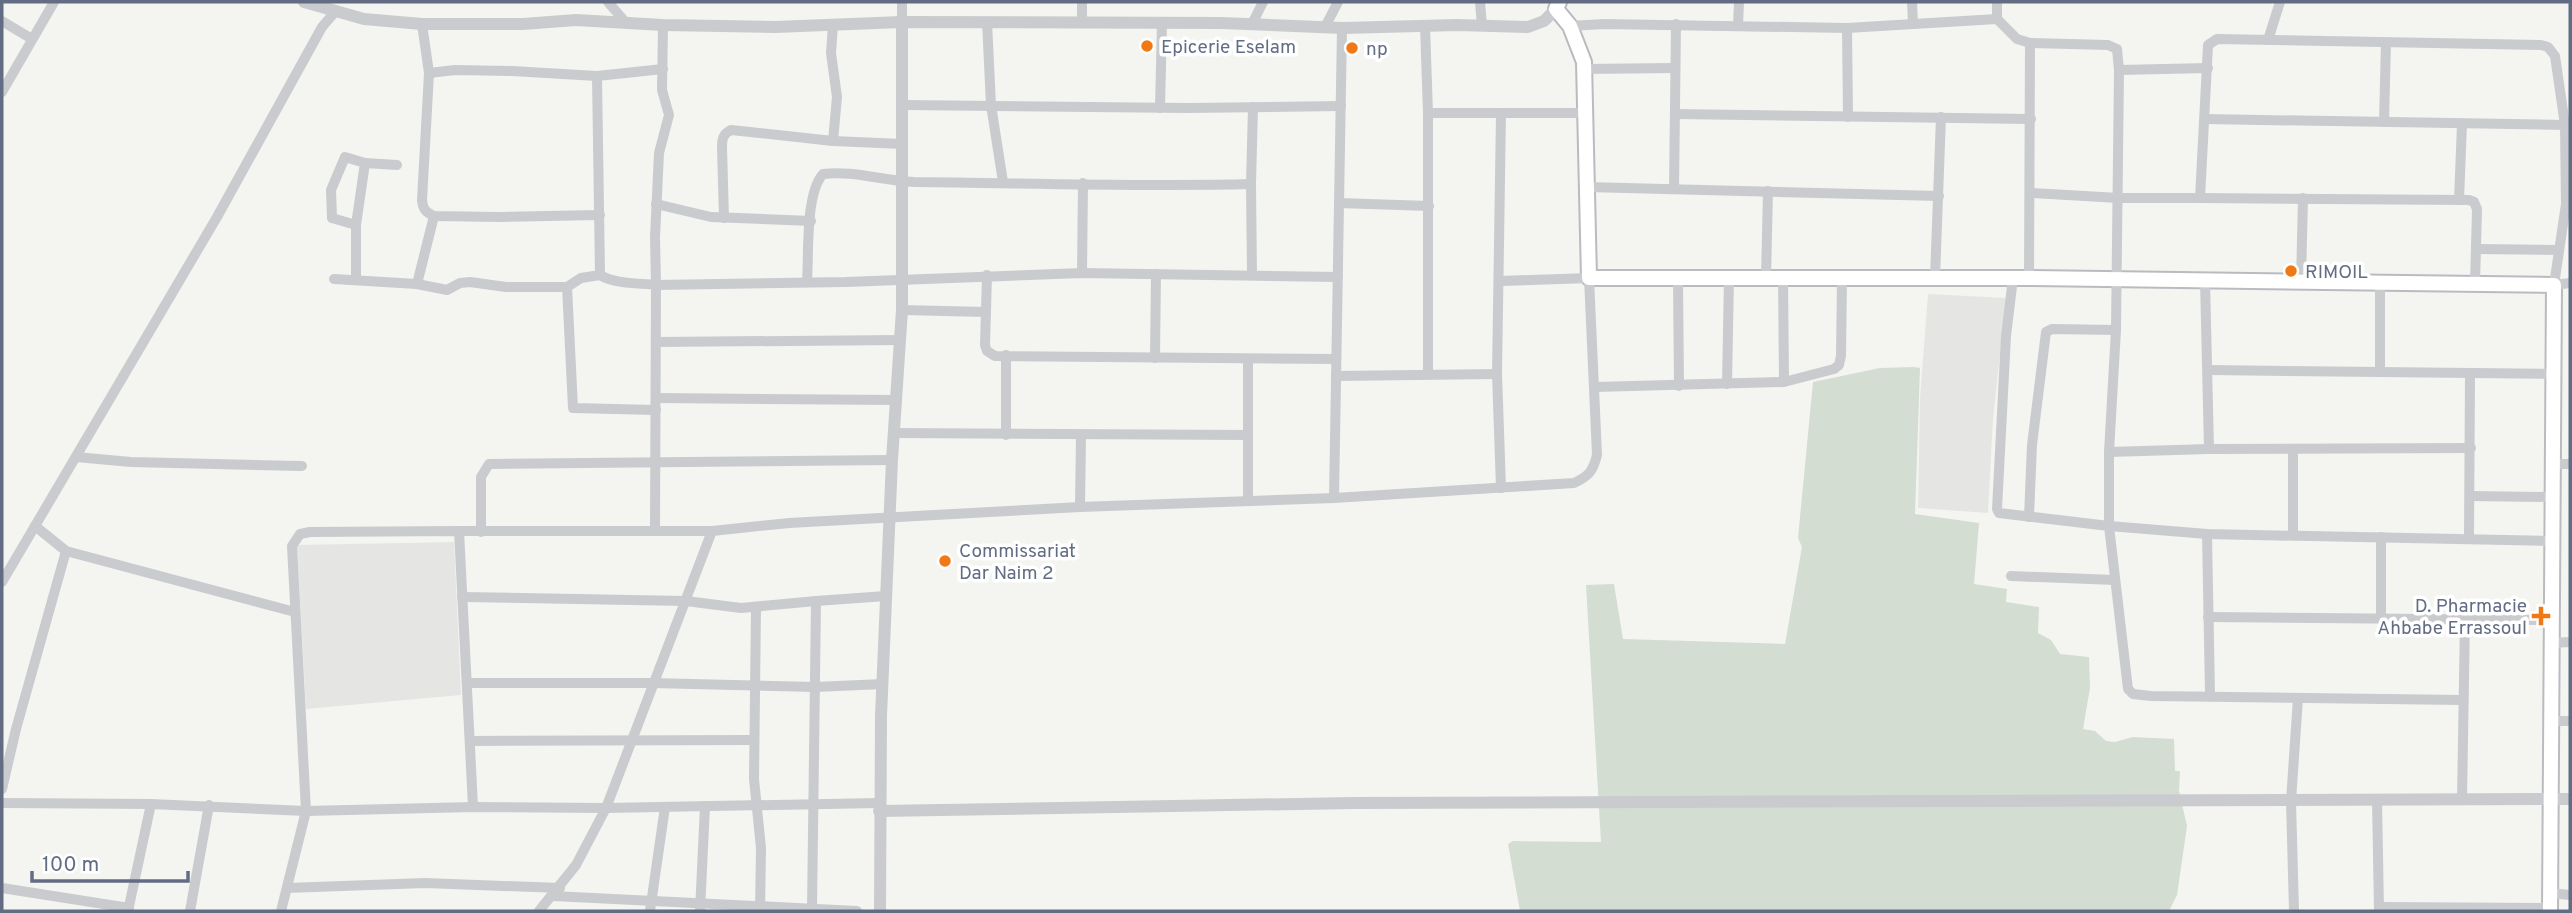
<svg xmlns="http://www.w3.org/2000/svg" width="2572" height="913" font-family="Overpass,sans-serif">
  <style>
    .built { fill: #e5e6e4 }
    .green { fill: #d3ddd1 }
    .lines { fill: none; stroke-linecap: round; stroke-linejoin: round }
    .secondary-casing { stroke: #b9bbc1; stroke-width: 18 }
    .minor { stroke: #c9cbcf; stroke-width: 10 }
    .tertiary { stroke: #c9cbcf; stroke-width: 12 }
    .secondary { stroke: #fff; stroke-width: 14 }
    .poi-dot { fill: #f07916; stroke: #fff; stroke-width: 2.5 }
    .labels { text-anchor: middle; stroke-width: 7; stroke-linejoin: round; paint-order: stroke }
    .poi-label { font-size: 19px; fill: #626d84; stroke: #fff; text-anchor: start }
  </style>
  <rect width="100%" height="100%" fill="#f4f5f1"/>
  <g class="built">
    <path d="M1928 294 2006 298 1993 419 1988 513 1918 508 1920 398Z"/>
    <path d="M454 542 461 695 306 709 297 545Z"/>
  </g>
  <path class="green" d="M1914 367 1920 368 1915 514 1979 523 1974 584 2007 589 2006 602 2039 607 2038 633 2051 640 2060 654 2089 657 2090 688 2083 729 2095 731 2106 741 2115 742 2133 737 2174 739 2175 771H2180L2179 791 2187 826 2177 895 2169 911H1520L1508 844 1513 841 1601 842 1586 585 1614 584 1623 639 1785 644 1802 547 1798 538 1813 382 1880 368Z"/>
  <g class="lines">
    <defs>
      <path id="secondary" d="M1559 2 1556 9 1570 26 1584 62 1589 278H2029L2554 285 2550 911"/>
    </defs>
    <use href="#secondary" class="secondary-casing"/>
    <g class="minor">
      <path d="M608 2 627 24"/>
      <path d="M1480 2 1482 26"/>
      <path d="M1912 2 1913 24"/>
      <path d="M1997 2V19L2017 39 2030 43 2108 45 2117 49 2119 70 2116 330 2109 452V526L2128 689 2133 694 2151 696 2463 700"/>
      <path d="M2 21 32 39"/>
      <path d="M902 22V2"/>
      <path d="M987 22 991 105 1003 182"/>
      <path d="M1082 22V2"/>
      <path d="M422 24 429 73 455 70 512 71 597 76 663 69"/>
      <path d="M1252 24 1263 2"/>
      <path d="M663 25 662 90 669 115 659 153 655 237 656 285 846 282 1082 273 1338 277"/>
      <path d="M833 25 831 53 837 97 833 141 902 144"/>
      <path d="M1425 26 1428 113V374"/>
      <path d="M1570 26 1604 24 1847 28 1997 19"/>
      <path d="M1738 26 1739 2"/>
      <path d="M1325 27 1338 2"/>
      <path d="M1847 28 1848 117"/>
      <path d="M2268 40 2280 2"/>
      <path d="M1584 69 1675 68"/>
      <path d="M2119 70 2208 68"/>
      <path d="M429 73 422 200C423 210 426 212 434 216L500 217 600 215"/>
      <path d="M597 76 600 275C614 284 639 283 656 285L655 529"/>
      <path d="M2 92 54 2"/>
      <path d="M902 105 1188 108 1341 106"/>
      <path d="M1160 108 1162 23"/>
      <path d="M1428 113H1585"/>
      <path d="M1501 113 1497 374 1501 488"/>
      <path d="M1675 114 2031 119"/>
      <path d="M2205 119 2565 125"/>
      <path d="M2384 122 2386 43"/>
      <path d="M365 163 397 165"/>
      <path d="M1587 187 1939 196"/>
      <path d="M1674 189 1676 24"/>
      <path d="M2031 193 2119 198H2200L2208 45 2217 39 2541 45 2548 47 2555 56 2565 125 2566 204 2554 285 2570 283"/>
      <path d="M2200 198 2469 200 2474 202 2477 209 2475 284"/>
      <path d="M2459 200 2462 124"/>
      <path d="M1339 203 1429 206"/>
      <path d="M656 204 711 217 811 221"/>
      <path d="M434 216 417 284 447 290 460 283 470 282 506 287H567"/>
      <path d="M724 218 722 147C722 139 723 134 731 130L833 141"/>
      <path d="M356 225 332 218 331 190 345 157 365 163 356 225V280"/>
      <path d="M2476 249 2559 250"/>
      <path d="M1082 273 1083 183"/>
      <path d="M600 275 581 278 567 287 573 408 656 410"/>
      <path d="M987 275 985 345 987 351 995 356 1336 359"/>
      <path d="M1252 275 1251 184 1253 107"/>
      <path d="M1678 278 1679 386"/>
      <path d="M1766 278 1768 191"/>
      <path d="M1783 278 1784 382"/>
      <path d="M1935 278 1941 117"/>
      <path d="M2013 278 2006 336 1997 509 1999 513 2109 526 2207 534 2552 541"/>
      <path d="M2029 278 2030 43"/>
      <path d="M334 279 417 284"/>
      <path d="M2205 280 2209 449"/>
      <path d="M807 282C809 254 805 194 823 174 853 170 883 181 914 182 1026 183 1138 187 1251 184"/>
      <path d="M2301 282 2303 198"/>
      <path d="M902 310 986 312"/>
      <path d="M656 342 901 340"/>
      <path d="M1155 358 1156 274"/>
      <path d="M2208 370 2553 374"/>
      <path d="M2380 372V283"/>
      <path d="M1336 376 1497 374"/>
      <path d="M1727 384 1729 278"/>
      <path d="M1595 387 1784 382 1834 369 1839 365 1841 356 1842 278"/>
      <path d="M656 398 896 400"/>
      <path d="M893 433 1248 435"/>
      <path d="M1006 435V355"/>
      <path d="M2109 452 2209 449 2471 448"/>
      <path d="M76 457 131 462 302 466"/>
      <path d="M2552 464H2570"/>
      <path d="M2470 496 2552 497"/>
      <path d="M1334 498 1342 28"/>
      <path d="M1248 501V359"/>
      <path d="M1080 507 1081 435"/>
      <path d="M2029 517 2032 445 2046 332 2052 329 2116 330"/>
      <path d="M35 526 66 551 295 612"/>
      <path d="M459 531H712L789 523 1080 507 1334 498 1574 483C1589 476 1593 471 1597 455L1589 278 1500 281"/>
      <path d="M481 532V477L489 464 892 460"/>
      <path d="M2207 534 2210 695"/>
      <path d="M2293 535V450"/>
      <path d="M2381 537V619"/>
      <path d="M2469 538 2470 374"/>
      <path d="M2011 576 2115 580"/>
      <path d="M2 582 217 217 322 27 335 12"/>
      <path d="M462 597 686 601 741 608 816 601"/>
      <path d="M756 608 754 779 761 848 760 911"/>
      <path d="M2208 617 2551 620"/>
      <path d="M2551 643 2570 642"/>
      <path d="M467 683H652L815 687 883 684"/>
      <path d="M2550 721H2570"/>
      <path d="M470 741 754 740"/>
      <path d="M2 789 16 729 66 551"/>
      <path d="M2377 800 2379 911"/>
      <path d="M2462 800 2465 619"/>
      <path d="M2 803 151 804 306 811 473 807 606 808 879 803"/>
      <path d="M2 888 129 908"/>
      <path d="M287 888 425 883 560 888"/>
      <path d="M2550 893 2570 895"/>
      <path d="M553 896 857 911"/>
      <path d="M2379 907 2550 908"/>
      <path d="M812 909 816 601 886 596"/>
      <path d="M128 911 151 804"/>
      <path d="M190 911 209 805"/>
      <path d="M281 911 306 811 292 546 300 534 310 532 459 531 473 807"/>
      <path d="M539 911 576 865 606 808 712 531"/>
      <path d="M650 911 665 807"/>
      <path d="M700 911 705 806"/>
      <path d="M2294 911 2291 801 2298 698"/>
    </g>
    <g class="tertiary">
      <path d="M304 2 364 19 422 24H523L576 20 663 25 775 27 902 22"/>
      <path d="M879 811 1353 803 2570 799"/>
      <path d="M880 911 881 716 892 460 902 310V22L1221 23 1342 28 1458 25 1528 27 1544 21 1556 9"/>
    </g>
    <use href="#secondary" class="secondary"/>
  </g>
  <g class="poi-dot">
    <circle cx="1147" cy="46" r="7"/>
    <circle cx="1352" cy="48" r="7"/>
    <circle cx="2291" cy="271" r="7"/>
    <circle cx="945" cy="561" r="7"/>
    <path d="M2537.5 605.5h7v7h7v7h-7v7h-7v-7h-7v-7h7z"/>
  </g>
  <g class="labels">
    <g class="poi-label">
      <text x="1161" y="53">Epicerie Eselam</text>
      <text x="1366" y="55">np</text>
      <text x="2305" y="278">RIMOIL</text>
      <text x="959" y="557">Commissariat<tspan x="959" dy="22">Dar Naim 2</tspan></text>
      <text x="2527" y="612" text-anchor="end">D. Pharmacie<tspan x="2527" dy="22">Ahbabe Errassoul</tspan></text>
    </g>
  </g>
  <rect width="2572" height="913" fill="none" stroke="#626d84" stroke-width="7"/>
  <path d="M32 871v10h156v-10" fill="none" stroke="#626d84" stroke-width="3.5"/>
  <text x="42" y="871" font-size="21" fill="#626d84" stroke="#ffffff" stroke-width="5" paint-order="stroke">100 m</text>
</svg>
